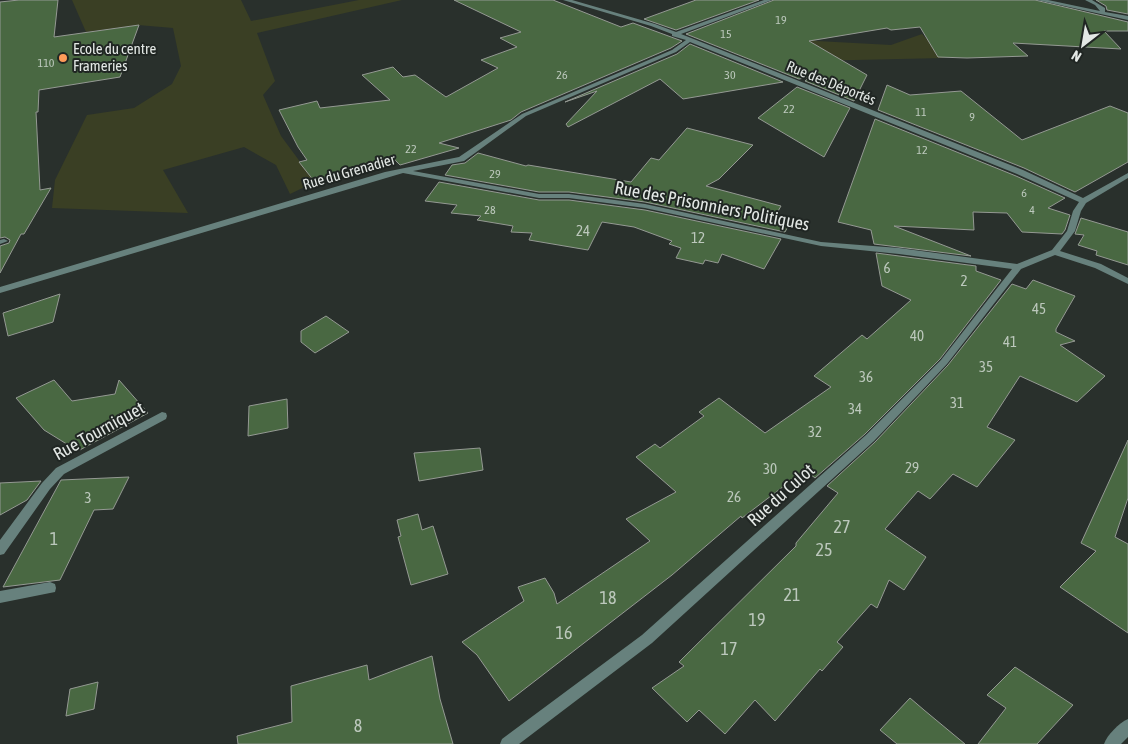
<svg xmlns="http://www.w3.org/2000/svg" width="1128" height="744" font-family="'Asap Condensed',sans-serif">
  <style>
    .green { fill: #3a3f24 }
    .building { fill: #496842; stroke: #949993 }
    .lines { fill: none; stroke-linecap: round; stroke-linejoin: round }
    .service { fill: #67817d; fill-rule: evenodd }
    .minor { fill: #67817d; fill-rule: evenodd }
    .poi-dot { fill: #fe9b59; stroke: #202623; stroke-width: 2 }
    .labels { text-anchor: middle; stroke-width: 4; stroke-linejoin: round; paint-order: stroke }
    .far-number-label { font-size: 12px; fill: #bcc8bc }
    .far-poi-label { font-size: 15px; fill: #e3e8e5; stroke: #202623; text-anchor: start }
    .far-street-label { font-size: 15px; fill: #e3e8e5; stroke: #202623 }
    .number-label { font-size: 15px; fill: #bcc8bc }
    .street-label { font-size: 18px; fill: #e3e8e5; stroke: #202623 }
    .near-number-label { font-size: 18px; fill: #bcc8bc }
  </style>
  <rect width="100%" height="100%" fill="#29302c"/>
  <g class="green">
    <path d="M72 0H241L251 21 359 0H402L257 33 275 81 263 95 281 136 315 182 290 194 276 165 244 147 163 170 188 213 52 208 55 180 87 115 134 108 172 84 181 66 173 28 138 25 86 32Z"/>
    <path d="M769 30 817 41 891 45 922 34 944 58 765 62Z"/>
  </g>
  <g class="building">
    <path d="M19 0H58L54 37 139 25 120 77 39 90 38 112H36L40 190 51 188 24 234H21L0 273V246L9 243 10 240 5 237 0 238V2Z"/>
    <path d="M454 0H553L621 27 633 23 682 41 671 48 521 112 511 120 439 143 459 148 400 165 393 158 314 181 299 162 307 160 298 147 279 110 317 101 320 108 390 100 362 75 393 67 403 77 415 75 446 97 498 68 481 60 517 47 500 38 521 32Z"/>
    <path d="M696 0H759L676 30 644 19Z"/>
    <path d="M774 0H1035L1128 22V31H1104L1121 49 1013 43 1028 56 967 58 938 57 920 27 891 30 887 28 809 41 867 75 854 101 805 81 810 77 799 79 686 34Z"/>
    <path d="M1096 0H1128V14L1107 10 1106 6Z"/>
    <path d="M690 44 783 82 683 99 660 79 568 127 566 124 597 91 565 102 677 54Z"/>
    <path d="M887 85 910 95 961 91 1022 140 1110 106 1128 113V162L1075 192 1024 168 878 110Z"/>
    <path d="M797 87 850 108 824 157 758 118Z"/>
    <path d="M875 119 1016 176 1065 198 1048 208 1070 215 1065 230 1062 234 1022 232 1007 213 973 212 974 230 894 226 971 256 874 244 871 230 838 222Z"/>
    <path d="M687 128 753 145 719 179 706 186 781 206 774 218 791 221 785 232 645 202 569 192H539L445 175 452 165 465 163 478 153 526 166 528 165 631 182 651 158 659 160Z"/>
    <path d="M439 182 539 200H569L645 210 781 239 764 269 722 254 718 263 705 260 703 264 676 258 681 248 669 244 672 241 634 227 602 222 588 250 529 240 532 233 511 232 513 226 477 220 481 216 451 213 457 205 425 201Z"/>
    <path d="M1081 218 1128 232V265L1096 255 1097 251 1078 245 1084 235 1075 234Z"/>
    <path d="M876 253 976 266V271L1001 280 940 359 865 434 815 478 805 470 742 518 741 516 672 575 509 701 477 655 462 642 524 601 518 587 545 578 554 593 557 604 650 541 626 519 676 492 636 457 655 444 660 448 704 416 699 412 719 398 765 433 831 387 814 376 862 335 867 339 911 300 882 286Z"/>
    <path d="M1033 280 1075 296 1056 329V332L1075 341 1060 345 1105 376 1077 402 1020 376 987 427 1015 440 977 487 953 474 930 499 918 491 885 529 926 557 904 590 889 580 877 608 871 604 837 642 843 647 822 671 820 669 775 721 755 700 725 734 699 710 687 722 652 688 684 666 679 662 796 546V543L838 493 827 486 875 442 948 365 1012 284 1026 289Z"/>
    <path d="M60 294 53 322 8 336 3 313Z"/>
    <path d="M326 316 349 332 315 353 301 342V331Z"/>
    <path d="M54 380 72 401 115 394 119 380 148 413 78 451 44 430 16 398Z"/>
    <path d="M287 399 288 428 248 436 249 406Z"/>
    <path d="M1128 440V498L1115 537 1128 544V633L1060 587 1096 551 1081 543Z"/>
    <path d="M480 448 483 470 419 481 414 453Z"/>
    <path d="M129 477 113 509 94 510 60 580 3 587 61 480Z"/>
    <path d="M41 481 27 500 0 515V483Z"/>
    <path d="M418 514 422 530 433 526 448 574 411 585 398 537 401 536 397 520Z"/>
    <path d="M432 656 440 699 453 744H238L237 736 292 722 291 686 367 665 369 680Z"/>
    <path d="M1015 667 1073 705 1037 744H978L1006 708 987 695Z"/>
    <path d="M98 682 94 709 66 716 70 689Z"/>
    <path d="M910 698 924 710 965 744H897L880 730Z"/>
  </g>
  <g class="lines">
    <g class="service">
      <path d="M4 239 8 241 0 244V240Z"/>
      <path d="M162 412 166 413 167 416 166 419 64 474 50 489 4 554 0 555V540L42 483 56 468Z"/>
      <path d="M50 582 55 584 56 588 55 592 0 603V591Z"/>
    </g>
    <g class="minor">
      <path d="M563 0H572L655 24 676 32 764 0H772L681 34 1023 170 1083 198 1128 173V178L1086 203 1081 211 1075 231 1060 251 1101 264 1128 278V284L1095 268 1055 255 1021 269 947 364 874 441 652 643 519 744H500L502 739 642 635 866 435 941 360 1012 269 899 254 821 246 645 208 569 198H539L403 173 0 293V287L385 172 459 157 522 114 672 50 686 40 672 36V34L651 26ZM690 42 1017 174 1079 202 1073 211 1067 231 1052 250 1017 264 899 248 821 242 645 204 569 194H539L413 171 464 161 526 116 676 52Z"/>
      <path d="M1037 0H1048L1100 11 1095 5 1085 0H1092L1105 8V12L1128 16V20Z"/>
      <path d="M1128 719V737L1121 744H1104C1107 735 1119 723 1128 719Z"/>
    </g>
  </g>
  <circle class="poi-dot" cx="63" cy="58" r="5"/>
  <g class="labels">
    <g class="far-number-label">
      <text x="781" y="24">19</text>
      <text x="726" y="38">15</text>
      <text x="46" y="67">110</text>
      <text x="562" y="79">26</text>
      <text x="730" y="79">30</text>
      <text x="789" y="113">22</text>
      <text x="921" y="116">11</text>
      <text x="972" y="121">9</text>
      <text x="411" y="153">22</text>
      <text x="922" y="154">12</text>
      <text x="495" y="178">29</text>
      <text x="1024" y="197">6</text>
      <text x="490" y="214">28</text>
      <text x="1032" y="214">4</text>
    </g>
    <g class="far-poi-label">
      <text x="73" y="54">Ecole du centre<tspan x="73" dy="17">Frameries</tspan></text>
    </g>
    <g class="far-street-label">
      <text transform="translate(831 83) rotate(22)" y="5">Rue des Déportés</text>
      <text transform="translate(349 172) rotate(-16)" y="5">Rue du Grenadier</text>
    </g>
    <g class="number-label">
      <text x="583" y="236">24</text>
      <text x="698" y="243">12</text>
      <text x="887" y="273">6</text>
      <text x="964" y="286">2</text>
      <text x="1039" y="314">45</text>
      <text x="917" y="341">40</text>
      <text x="1010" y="347">41</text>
      <text x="986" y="372">35</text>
      <text x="866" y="382">36</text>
      <text x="957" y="408">31</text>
      <text x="855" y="414">34</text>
      <text x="815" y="437">32</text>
      <text x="912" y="473">29</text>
      <text x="770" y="474">30</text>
      <text x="734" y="502">26</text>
      <text x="88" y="503">3</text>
    </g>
    <g class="street-label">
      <text transform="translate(712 206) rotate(11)" y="6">Rue des Prisonniers Politiques</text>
      <text transform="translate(99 431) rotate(-29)" y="6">Rue Tourniquet</text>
      <text transform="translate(781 495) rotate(-42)" y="6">Rue du Culot</text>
    </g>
    <g class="near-number-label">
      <text x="842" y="533">27</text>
      <text x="54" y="545">1</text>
      <text x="824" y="556">25</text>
      <text x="792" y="601">21</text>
      <text x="608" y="604">18</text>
      <text x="757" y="626">19</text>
      <text x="564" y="639">16</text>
      <text x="729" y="655">17</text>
      <text x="358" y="732">8</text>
    </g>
  </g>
  <g transform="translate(1083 45) rotate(211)" stroke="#202623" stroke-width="4" paint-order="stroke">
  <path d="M0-4L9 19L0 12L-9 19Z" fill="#e3e8e5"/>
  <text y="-8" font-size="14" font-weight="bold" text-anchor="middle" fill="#e3e8e5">N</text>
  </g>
</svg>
